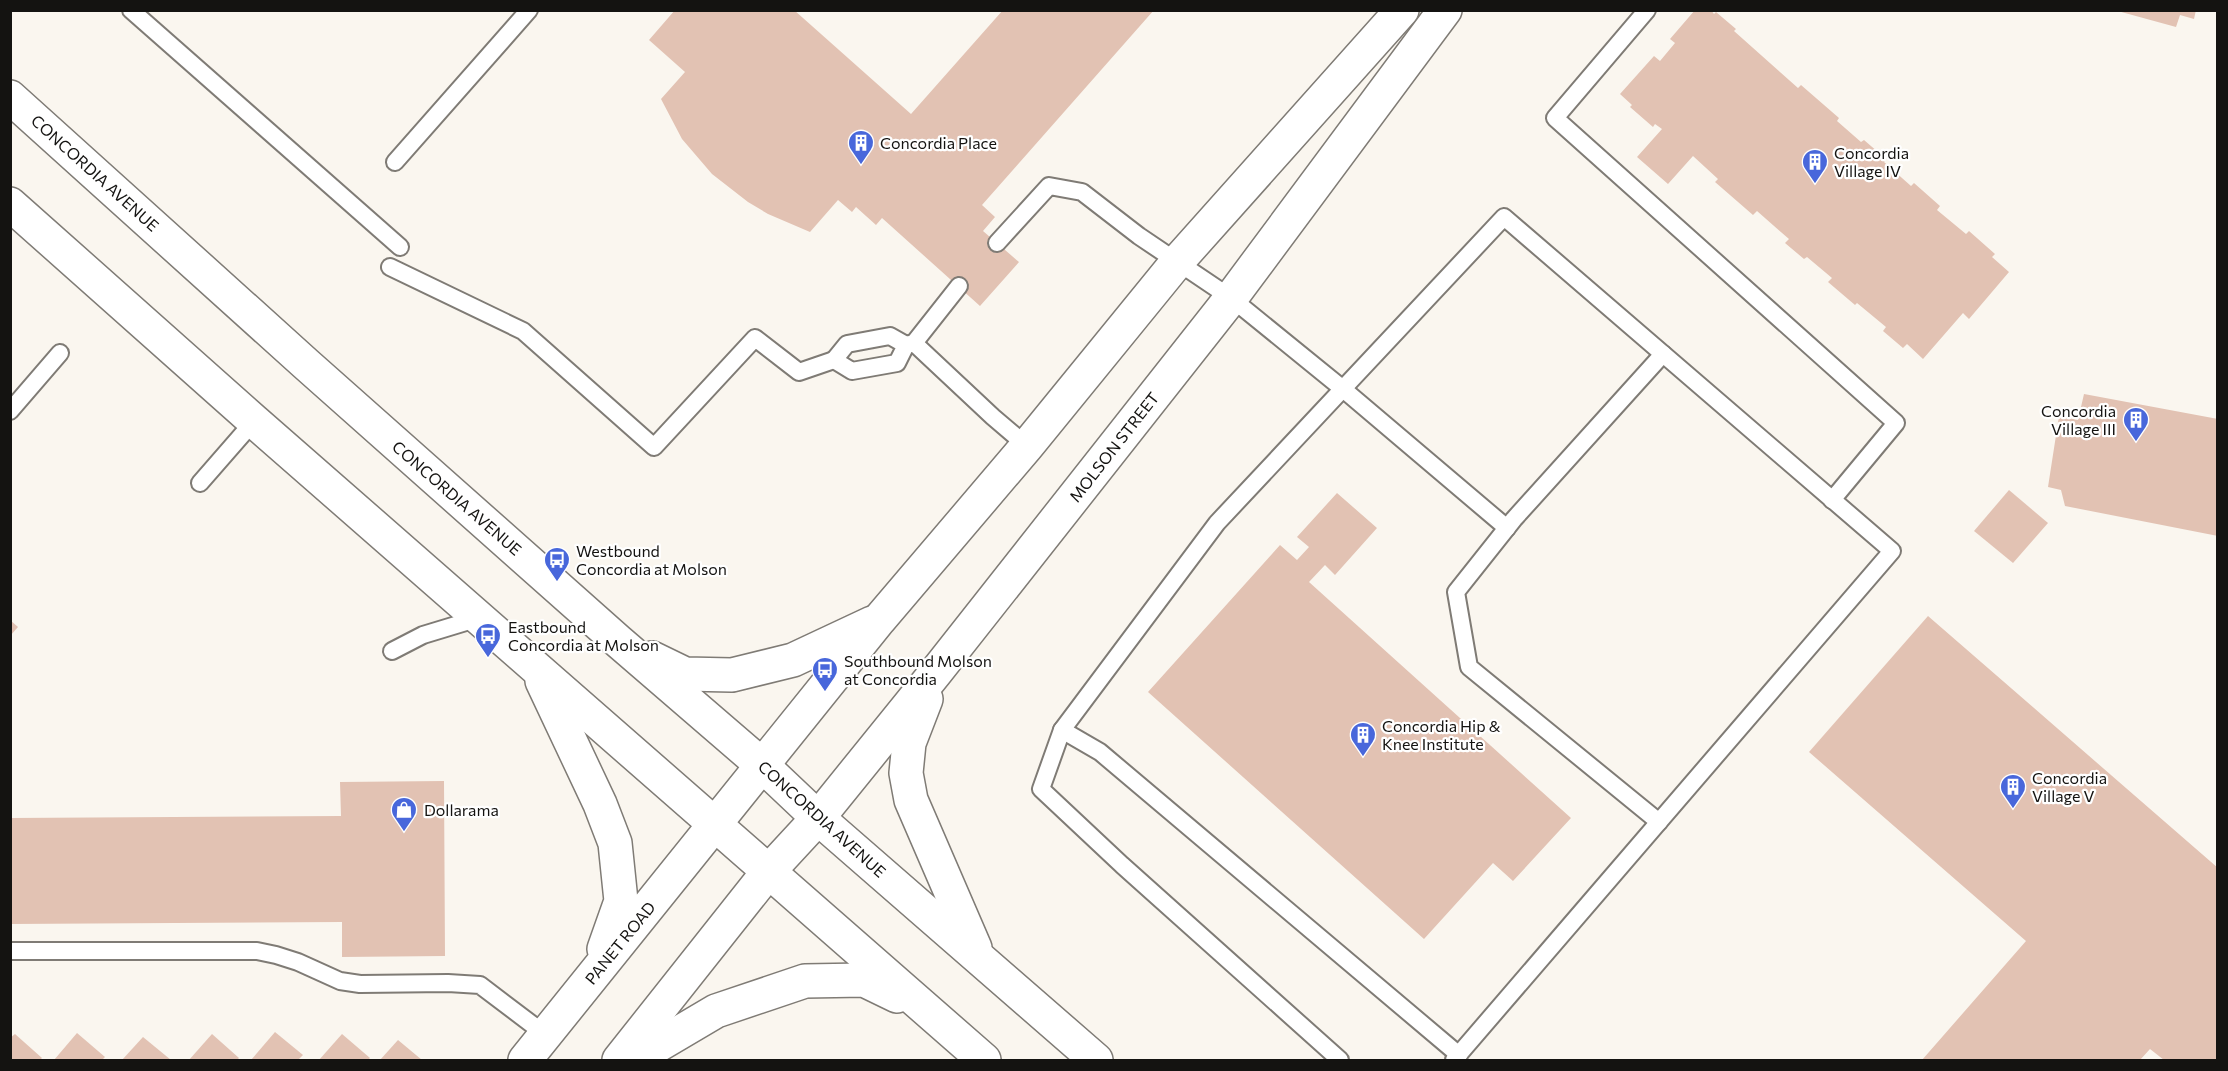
<svg xmlns="http://www.w3.org/2000/svg" width="2228" height="1071" font-family="Commissioner,sans-serif">
  <style>
    .building { fill: #e2c2b3 }
    .lines { fill: none; stroke-linecap: round; stroke-linejoin: round }
    .lane-casing { stroke: #7f7b75; stroke-width: 20 }
    .secondary-casing { stroke: #7f7b75; stroke-width: 36 }
    .lane { stroke: #fff; stroke-width: 16 }
    .secondary { stroke: #fff; stroke-width: 33 }
    .labels { text-anchor: middle; stroke-width: 4.5; stroke-linejoin: round; paint-order: stroke }
    .poi-label { font-size: 16px; fill: #141311; stroke: #fff; text-anchor: start }
    .street-label { font-size: 16px; fill: #141311; stroke: #fff }
  </style>
  <rect width="100%" height="100%" fill="#faf6ef"/>
  <g class="building">
    <path d="M675 10H794L911 114 1003 10H1154L982 205 995 217 983 231 1019 262 980 306 882 218 876 225 856 207 852 212 838 200 810 232 768 214 748 202 712 174 682 139 661 99 685 72 649 40Z"/>
    <path d="M1695 10H1711L1714 14 1716 12 1736 29 1734 31 1798 88 1801 85 1839 118 1837 121 1861 142 1864 140 1886 159 1884 162 1911 186 1914 183 1940 206 1937 210 1966 234 1969 231 1995 254 1992 257 2009 272 1969 319 1963 313 1923 359 1907 344 1903 348 1883 331 1886 327 1857 303 1855 305 1828 282 1832 278 1807 257 1804 259 1785 243 1789 239 1757 211 1753 215 1715 182 1718 179 1693 156 1668 184 1637 157 1662 129 1655 124 1653 127 1630 107 1632 105 1620 94 1654 56 1660 61 1675 43 1670 39Z"/>
    <path d="M2114 10H2196L2194 19 2180 15 2176 27Z"/>
    <path d="M2084 394 2218 419V536L2065 506 2061 490 2048 487 2059 416 2078 420Z"/>
    <path d="M2009 490 2048 523 2013 563 1974 531Z"/>
    <path d="M1337 493 1377 528 1335 575 1325 565 1309 582 1571 818 1513 881 1493 863 1424 939 1148 692 1280 545 1297 560 1309 547 1297 537Z"/>
    <path d="M1928 616 2218 868V1060H2164L2150 1049 2140 1060H1922L2026 941 1809 752Z"/>
    <path d="M10 620 18 627 10 636Z"/>
    <path d="M444 781 445 956 342 957V922L10 924V818L341 816 340 782Z"/>
    <path d="M275 1032 303 1055 298 1060H251Z"/>
    <path d="M77 1033 105 1057 102 1060H54Z"/>
    <path d="M15 1034 42 1058 40 1060H10V1038Z"/>
    <path d="M212 1034 239 1058 237 1060H189Z"/>
    <path d="M342 1034 370 1058 368 1060H319Z"/>
    <path d="M143 1037 171 1060H122Z"/>
    <path d="M398 1040 422 1060H380Z"/>
  </g>
  <g class="lines">
    <defs>
      <g id="lane">
        <path d="M131 10 400 247"/>
        <path d="M1647 10 1555 118 1896 423 1832 500"/>
        <path d="M395 162 529 10"/>
        <path d="M997 243 1049 186 1082 192 1139 236 1231 298 1343 389 1507 528"/>
        <path d="M390 267 523 331 654 447 755 338 799 372 834 360"/>
        <path d="M890 336 906 345 897 363 852 371 834 360 847 344Z"/>
        <path d="M914 343 959 286"/>
        <path d="M906 345 914 343 993 417 1027 446"/>
        <path d="M10 411 60 353"/>
        <path d="M200 483 254 421"/>
        <path d="M392 651 423 635 479 618"/>
        <path d="M1062 730 1100 752 1459 1055"/>
        <path d="M1659 822 1469 667 1456 592 1514 519 1663 354"/>
        <path d="M10 951H257L276 955 298 962 340 981 360 984 448 983 480 985 546 1035"/>
        <path d="M1340 1060 1122 865 1041 789 1062 730 1217 523 1504 217 1892 551 1454 1060"/>
      </g>
      <g id="secondary">
        <path d="M10 97 306 364 618 641 763 766 818 818 1096 1060"/>
        <path d="M10 204 254 421 984 1060"/>
        <path d="M652 658 685 674 732 675 793 660 872 623"/>
        <path d="M542 681 600 804 615 843 621 901 604 949"/>
        <path d="M926 699 909 743 906 773 911 800 975 948"/>
        <path d="M525 1060 879 620 1027 446 1177 262 1402 10"/>
        <path d="M619 1060 768 872 818 818 936 672 1231 298 1445 10"/>
        <path d="M633 1060 716 1011 805 981 864 980 897 996"/>
      </g>
    </defs>
    <use href="#lane" class="lane-casing"/>
    <use href="#secondary" class="secondary-casing"/>
    <use href="#lane" class="lane"/>
    <use href="#secondary" class="secondary"/>
  </g>
  <defs>
    <symbol id="building-pin" viewBox="-11 -11 22 30"><path d="M0 17L-7.5 6A9.5 9.5 0 1 1 7.5 6Z" fill="#4867db" stroke="#fff"/><path d="M-4-6H4V6H1V3H-1V6H-4ZM-2.5-4.3h1.7v1.8h-1.7ZM.8-4.3h1.7v1.8H.8ZM-2.5-1h1.7V.8h-1.7ZM.8-1h1.7V.8H.8Z" fill="#fff"/></symbol>
    <symbol id="bus-pin" viewBox="-11 -11 22 30"><path d="M0 17L-7.5 6A9.5 9.5 0 1 1 7.5 6Z" fill="#4867db" stroke="#fff"/><path d="M-5-6H5V4H4V6H2V4H-2V6H-4V4H-5ZM-3.5-4V0h7V-4ZM-3.5 1.2v1.5H-2V1.2ZM2 1.2v1.5H3.5V1.2Z" fill="#fff"/></symbol>
    <symbol id="shop-pin" viewBox="-11 -11 22 30"><path d="M0 17L-7.5 6A9.5 9.5 0 1 1 7.5 6Z" fill="#4867db" stroke="#fff"/><path d="M-5-2.5h2.3a2.7 3.5 0 0 1 5.4 0H5L5.5 6h-11ZM-1.5-2.5h3a1.5 2.3 0 0 0-3 0Z" fill="#fff"/></symbol>
  </defs>
  <g fill-rule="evenodd">
    <use href="#building-pin" x="846" y="128" width="30" height="40"/>
    <use href="#building-pin" x="1800" y="147" width="30" height="40"/>
    <use href="#building-pin" x="2121" y="405" width="30" height="40"/>
    <use href="#bus-pin" x="542" y="545" width="30" height="40"/>
    <use href="#bus-pin" x="473" y="621" width="30" height="40"/>
    <use href="#bus-pin" x="810" y="655" width="30" height="40"/>
    <use href="#building-pin" x="1348" y="720" width="30" height="40"/>
    <use href="#building-pin" x="1998" y="772" width="30" height="40"/>
    <use href="#shop-pin" x="389" y="795" width="30" height="40"/>
  </g>
  <g class="labels">
    <g class="poi-label">
      <text x="880" y="149">Concordia Place</text>
      <text x="1834" y="159">Concordia<tspan x="1834" dy="18">Village IV</tspan></text>
      <text x="2116" y="417" text-anchor="end">Concordia<tspan x="2116" dy="18">Village III</tspan></text>
      <text x="576" y="557">Westbound<tspan x="576" dy="18">Concordia at Molson</tspan></text>
      <text x="508" y="633">Eastbound<tspan x="508" dy="18">Concordia at Molson</tspan></text>
      <text x="844" y="667">Southbound Molson<tspan x="844" dy="18">at Concordia</tspan></text>
      <text x="1382" y="732">Concordia Hip &amp;<tspan x="1382" dy="18">Knee Institute</tspan></text>
      <text x="2032" y="784">Concordia<tspan x="2032" dy="18">Village V</tspan></text>
      <text x="424" y="816">Dollarama</text>
    </g>
    <g class="street-label">
      <text transform="translate(95 173) rotate(42)" y="6">CONCORDIA AVENUE</text>
      <text transform="translate(1114 447) rotate(-52)" y="6">MOLSON STREET</text>
      <text transform="translate(457 498) rotate(41)" y="6">CONCORDIA AVENUE</text>
      <text transform="translate(822 819) rotate(42)" y="6">CONCORDIA AVENUE</text>
      <text transform="translate(620 943) rotate(-51)" y="6">PANET ROAD</text>
    </g>
  </g>
  <rect width="2228" height="1071" fill="none" stroke="#141311" stroke-width="24"/>
</svg>
